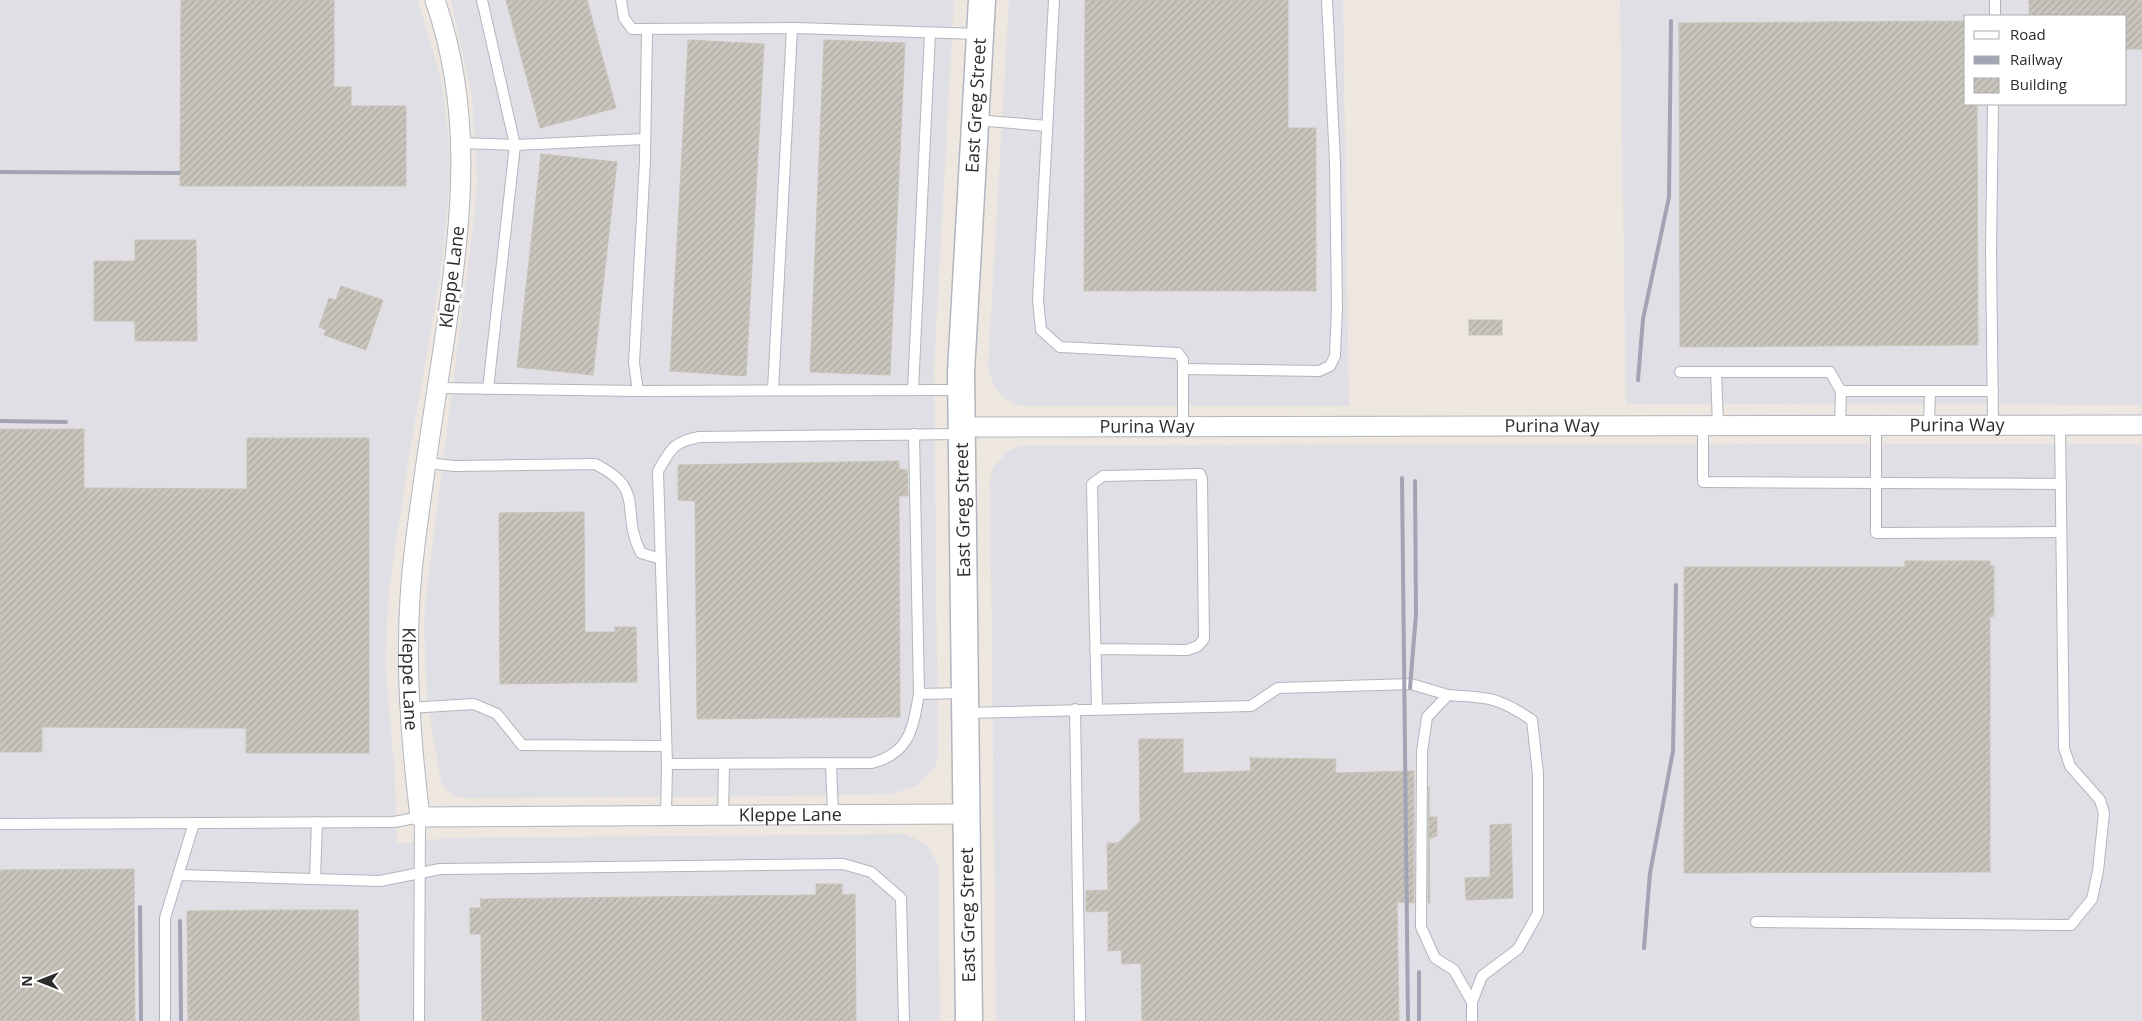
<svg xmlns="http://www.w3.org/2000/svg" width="2142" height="1021" font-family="'Open Sans',sans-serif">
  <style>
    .industrial { fill: #e1dfe6; fill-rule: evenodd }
    .building { fill: url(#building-hatch); stroke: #c8c3b8 }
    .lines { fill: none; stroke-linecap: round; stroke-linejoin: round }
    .service-casing { stroke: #b2b5bf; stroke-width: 12 }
    .minor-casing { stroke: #b2b5bf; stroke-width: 21 }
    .secondary-casing { stroke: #b2b5bf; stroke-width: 29 }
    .service { stroke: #fff; stroke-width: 10 }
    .minor { stroke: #fff; stroke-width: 19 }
    .secondary { stroke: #fff; stroke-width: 26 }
    .rail { stroke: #a2a4b5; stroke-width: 4 }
    .labels { text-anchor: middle; stroke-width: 5; stroke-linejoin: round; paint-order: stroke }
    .street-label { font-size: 18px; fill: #2c2c2c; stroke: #fff }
  </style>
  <defs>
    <pattern id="building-hatch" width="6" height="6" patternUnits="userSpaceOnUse" patternTransform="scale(1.25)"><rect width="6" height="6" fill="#c9c5bd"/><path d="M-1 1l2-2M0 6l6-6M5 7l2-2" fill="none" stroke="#ada9a3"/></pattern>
  </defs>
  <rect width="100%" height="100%" fill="#ede7df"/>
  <g class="industrial">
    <path d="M0 0H418L442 83 449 142 450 176 445 236 438 289 409 457 389 589 385 661 395 776 397 844 446 838 906 834 927 845 938 864 940 1021H0Z"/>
    <path d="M451 0H954L934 367 938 756 936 765 917 785 892 794 720 797 463 798 454 796 446 790 441 781 427 701 424 626 426 596 474 218 477 179 472 97Z"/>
    <path d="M1009 0H1343L1349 406H1025L1015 405 1000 395 994 386 988 368Z"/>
    <path d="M1620 0H2142V405L1626 404ZM1966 16H2126V104H1966Z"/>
    <path d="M2142 444V1021H996L990 480 993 468 1007 452 1019 446 1033 445Z"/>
  </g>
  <g class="building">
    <path d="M181 0H334V87H351V106H406V186H180Z"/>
    <path d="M506 0H587L616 108 540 128Z"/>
    <path d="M1085 0H1288V128H1316V291H1084Z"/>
    <path d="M2029 0H2142V49H2126V16H2029Z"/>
    <path d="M1966 21V104H1977L1978 345 1680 347 1679 23Z"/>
    <path d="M688 40 764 44 746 376 670 371Z"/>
    <path d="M824 40 905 43 890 375 810 372Z"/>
    <path d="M541 154 617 162 593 375 517 367Z"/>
    <path d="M135 240H196L197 341H135V321H94V261H135Z"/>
    <path d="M341 286 383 300 366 350 324 335 326 330 319 327 329 298 336 300Z"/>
    <rect x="1469" y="320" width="33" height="15"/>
    <path d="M0 429H84V488L247 489V438H369V753H246V728L42 727V752H0Z"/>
    <path d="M899 461V469L907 470 908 496H899L900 717 697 719 695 501 678 500V465Z"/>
    <path d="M584 512 585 632H615V627H636L637 682 500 684 499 513Z"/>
    <path d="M1905 561H1990V566H1994V616L1990 617V872L1684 873V567H1905Z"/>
    <path d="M1139 739H1183V773L1251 771 1250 758 1336 759 1335 773 1414 771V903L1397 902 1399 1021H1142L1141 963 1122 964 1121 950 1108 951V911L1086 912V891L1108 890 1107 843H1118L1140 821Z"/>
    <path d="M1429 786V817H1437V836L1429 839 1430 903H1428Z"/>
    <path d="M1511 824 1513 898 1466 900 1465 878 1490 877V825Z"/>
    <path d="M134 869 135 1021H0V870Z"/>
    <path d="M816 884H842V895L855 894 856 1021H482L481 934H470V908H481L480 899 816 895Z"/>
    <path d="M277 910H358L359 1021H188L187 911Z"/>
  </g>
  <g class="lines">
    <defs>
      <g id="service">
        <path d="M482 0 515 145 488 389"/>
        <path d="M621 0 624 18 632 29 796 28 979 34"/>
        <path d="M1054 0 1038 300 1041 330 1060 347 1178 353 1183 360V426"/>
        <path d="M1995 16V0"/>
        <path d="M647 29 645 160 634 363 638 391 962 390"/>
        <path d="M976 120 1047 126"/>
        <path d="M462 143 515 145 645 139"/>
        <path d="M1183 369 1319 371 1330 366 1335 356 1337 307 1335 162 1327 0"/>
        <path d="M1680 372H1830L1841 391 1840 425"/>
        <path d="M1716 372 1718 425"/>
        <path d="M438 388 638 391"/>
        <path d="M773 390 792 28"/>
        <path d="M913 390 930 33"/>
        <path d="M1841 391H1930L1929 425"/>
        <path d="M1930 391H1993"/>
        <path d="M1703 425V482L2061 484"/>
        <path d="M1876 425V533L2061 532"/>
        <path d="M1993 425 1991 250 1993 104"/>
        <path d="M914 434 919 694C913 728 910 753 872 763L667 764 658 471C671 449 673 442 699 437L961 434"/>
        <path d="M427 463 454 466 595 464C648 490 619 511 641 553L661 559"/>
        <path d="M1095 649 1187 650 1198 646 1204 639 1202 479 1200 474 1103 476 1092 484C1093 559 1095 633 1097 708"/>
        <path d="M919 694 965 693"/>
        <path d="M409 708 474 704 497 714 522 745 666 746"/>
        <path d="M1075 709 1080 1021"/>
        <path d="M966 713 1251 706 1278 688 1411 684 1448 695"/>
        <path d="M831 763 833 814"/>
        <path d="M723 815 724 765"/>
        <path d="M666 816 667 764"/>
        <path d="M0 824 394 822 420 817 419 1021"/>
        <path d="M179 875 380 881 440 869 843 864 871 872 901 898 904 1021"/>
        <path d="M315 879 317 822"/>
        <path d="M1756 922 2071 925 2092 899 2098 871 2104 813 2100 800 2070 766 2064 748 2060 425"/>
        <path d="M165 1021V918L194 823"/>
        <path d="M1472 1021V1002L1482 976 1518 949 1538 913V774L1532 720C1498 697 1488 697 1448 695L1427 717 1422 752 1421 927 1435 958 1454 970 1472 1002"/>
      </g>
      <g id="minor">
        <path id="s1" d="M435 0C473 110 462 211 447 323 436 397 424 471 415 545 403 637 409 726 420 817L966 814"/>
        <path id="s2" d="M962 427 2142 425"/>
      </g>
      <g id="secondary">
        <path id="s3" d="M969 1021 961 372 982 0"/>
      </g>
    </defs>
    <use href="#service" class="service-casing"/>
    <use href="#minor" class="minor-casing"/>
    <use href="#secondary" class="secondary-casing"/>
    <use href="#service" class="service"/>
    <use href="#minor" class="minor"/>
    <use href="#secondary" class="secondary"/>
    <g class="rail">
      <path d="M0 172 179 173"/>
      <path d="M1638 380 1643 319 1669 197 1671 21"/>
      <path d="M0 421 66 422"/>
      <path d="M1402 478 1408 1021"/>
      <path d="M1410 688 1416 614 1415 481"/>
      <path d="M140 907 141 1021"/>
      <path d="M180 921 181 1021"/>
      <path d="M1644 948 1650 873 1673 751 1676 585"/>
      <path d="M1419 972V1021"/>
    </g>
  </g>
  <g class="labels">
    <g class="street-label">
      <text dy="6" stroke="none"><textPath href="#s3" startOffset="916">East Greg Street</textPath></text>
      <text transform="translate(452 277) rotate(-83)" y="6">Kleppe Lane</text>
      <text dy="6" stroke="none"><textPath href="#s2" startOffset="590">Purina Way</textPath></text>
      <text dy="6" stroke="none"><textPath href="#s2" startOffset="995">Purina Way</textPath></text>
      <text dy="6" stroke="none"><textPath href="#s2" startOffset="185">Purina Way</textPath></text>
      <text transform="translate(963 510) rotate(-91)" y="6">East Greg Street</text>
      <text dy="6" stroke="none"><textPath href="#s1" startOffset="685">Kleppe Lane</textPath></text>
      <text dy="6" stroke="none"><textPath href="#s1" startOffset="1194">Kleppe Lane</textPath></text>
      <text transform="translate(968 915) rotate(-91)" y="6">East Greg Street</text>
    </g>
  </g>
  <rect x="1964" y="15" width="162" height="90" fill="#ffffff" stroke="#ababab"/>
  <rect x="1974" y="31" width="25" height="8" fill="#ffffff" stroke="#ababab"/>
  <text x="2010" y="40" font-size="15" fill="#2c2c2c">Road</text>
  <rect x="1974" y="56" width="25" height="8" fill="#a2a4b5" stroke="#ababab"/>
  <text x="2010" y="65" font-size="15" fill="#2c2c2c">Railway</text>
  <rect x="1974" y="78" width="25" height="15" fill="url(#building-hatch)" stroke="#ababab"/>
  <text x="2010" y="90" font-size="15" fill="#2c2c2c">Building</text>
  <g transform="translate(40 981) rotate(270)" stroke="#ffffff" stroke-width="4" paint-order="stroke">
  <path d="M0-4L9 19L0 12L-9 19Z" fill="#2c2c2c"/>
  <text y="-8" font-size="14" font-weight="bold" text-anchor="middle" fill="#2c2c2c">N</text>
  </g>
</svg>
